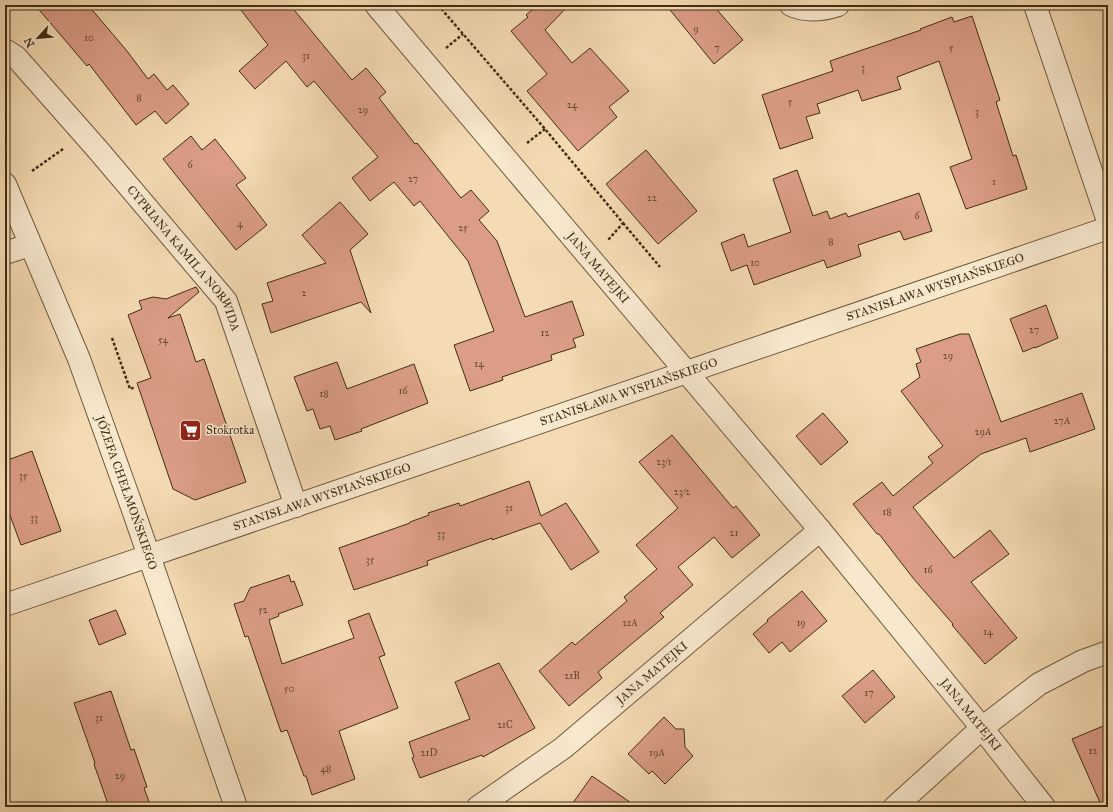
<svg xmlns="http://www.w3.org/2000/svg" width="1113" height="812" font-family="'IM FELL Great Primer',serif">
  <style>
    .building { fill: #db9d86; stroke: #412d14 }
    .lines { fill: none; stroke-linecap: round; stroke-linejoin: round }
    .minor-casing { stroke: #6e583c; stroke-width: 24 }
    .tertiary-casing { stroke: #6e583c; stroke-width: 24 }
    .path { stroke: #412d14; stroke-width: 2.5; stroke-dasharray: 3 2; stroke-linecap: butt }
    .minor { stroke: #f8e8ce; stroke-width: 22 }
    .tertiary { stroke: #f8e8ce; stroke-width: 22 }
    .labels { text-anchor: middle; stroke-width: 3; stroke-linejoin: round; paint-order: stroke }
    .number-label { font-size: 10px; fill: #684930 }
    .street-label { font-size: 12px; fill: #412d14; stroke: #f8e8ce }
    .poi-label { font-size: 12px; fill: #412d14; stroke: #f8e8ce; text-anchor: start }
  </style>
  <rect width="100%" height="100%" fill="#f5dbb3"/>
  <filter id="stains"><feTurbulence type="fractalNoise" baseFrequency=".005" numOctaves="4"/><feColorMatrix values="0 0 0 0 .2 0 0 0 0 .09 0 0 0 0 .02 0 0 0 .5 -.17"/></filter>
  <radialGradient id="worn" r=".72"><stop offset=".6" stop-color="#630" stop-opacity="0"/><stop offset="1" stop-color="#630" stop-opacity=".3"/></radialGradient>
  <g class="building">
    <path d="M35 5H88L127 51 148 79 154 74 167 90 173 85 189 104 166 124 155 111 136 125 89 64 87 66Z"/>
    <path d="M237 5H290L352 80 366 68 386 92 379 98 415 144 417 143 461 198 471 190 489 211 479 220 497 241 525 317 572 301 584 335 573 339 576 347 551 355 552 360 502 377 503 380 470 391 454 345 494 331 468 261 420 201 414 206 394 182 370 201 352 178 378 157 314 81 307 87 286 61 255 89 239 71 268 45Z"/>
    <path d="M538 5H569L545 30 572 63 590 48 629 91 609 107 617 117 578 151 527 91 547 74 511 31 528 17 526 15Z"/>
    <path d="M666 5H713L743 40 714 64Z"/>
    <path d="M972 16 1000 100 996 102 1013 156 1016 155 1027 189 966 209 950 167 972 159 939 61 897 77 901 89 862 101 858 90 817 104 820 113 806 117 813 138 780 149 762 95 833 71 830 61 921 30 920 29 952 17 954 22Z"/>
    <path d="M191 136 202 150 215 139 246 178 236 185 267 225 236 250 163 159Z"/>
    <path d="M646 150 697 211 658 244 606 184Z"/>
    <path d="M797 170 813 216 827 211 830 219 846 213 848 217 919 193 932 231 904 240 900 231 858 245 861 256 827 268 824 260 754 285 747 265 731 271 721 243 744 234 748 247 791 232 773 179Z"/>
    <path d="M340 202 368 234 350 250 371 313 361 302 271 333 262 304 273 301 267 283 326 263 302 235Z"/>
    <path d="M196 287 199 292 168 318 180 314 196 362 204 359 246 482 195 500 173 489 137 383 151 378 128 315 142 309 139 301 153 297 166 299Z"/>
    <path d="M1046 305 1058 338 1035 348V347L1023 352 1010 319Z"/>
    <path d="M960 334H969L1001 422 1082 393 1095 429 1030 452 1026 438 981 454 913 507 954 558 990 530 1009 554 971 582 1017 638 985 664 952 625 953 624 913 578 879 534H877L853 504 882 482 893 496 933 463 928 457 943 446 901 391 920 377 916 364 921 362 916 349Z"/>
    <path d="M337 362 347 389 414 364 428 403 361 429 362 431 335 440 330 426 320 429 313 409 307 411 294 377Z"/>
    <path d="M823 413 848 442 821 465 796 436Z"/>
    <path d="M672 435 733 508 736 506 760 535 732 558 714 537 678 567 693 585 660 613 664 617 598 672 602 678 569 706 539 671 572 642 575 645 627 601 624 597 657 569 636 545 678 508 639 462Z"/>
    <path d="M32 451 61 531 21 545 5 502V461Z"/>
    <path d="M529 481 541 516 566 503 599 552 571 570 540 523 492 540V538L427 561 428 565 354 590 339 548 410 523V522L429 515 428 513 459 503 460 506Z"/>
    <path d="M289 575 291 582 294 581 303 605 278 614 279 616 269 620 282 664 354 638 348 621 369 613 385 655 379 657 398 708 339 731 355 779 312 795 306 776H304L287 730 281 732 248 636 245 637 234 604 244 601 250 588Z"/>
    <path d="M802 591 827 621 790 652 782 642 769 653 753 634 768 621 767 620Z"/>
    <path d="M116 610 126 634 99 645 89 620Z"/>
    <path d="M499 663 535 728 483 757 482 755 420 778 412 758 414 757 409 742 470 719 455 682Z"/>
    <path d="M873 670 895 697 865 723 842 696Z"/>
    <path d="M111 691 131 750 134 749 147 787 144 788 151 807H109L94 764 95 763 74 703Z"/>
    <path d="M664 717 676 729H684L685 747 693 756 665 784 652 771 649 774 628 754Z"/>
    <path d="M1108 724V807H1102L1072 739Z"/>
    <path d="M592 776 637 807H570Z"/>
  </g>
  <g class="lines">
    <defs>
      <g id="minor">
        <path id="s1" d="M376 5 820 530 982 728 1044 807"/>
        <path d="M791 5C806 12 823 10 838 5"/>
        <path d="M1035 5 1108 221"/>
        <path id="s2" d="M5 50 16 57 98 150 226 301 296 506"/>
        <path d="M5 253 30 245"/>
        <path id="s3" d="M5 605 1108 228"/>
        <path id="s4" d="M478 807 563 748 820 530"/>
        <path d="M895 807 982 728 1039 684 1083 661 1108 652"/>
      </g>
      <g id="tertiary">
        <path id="s5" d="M5 184 79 359 132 507 236 807"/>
      </g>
    </defs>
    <use href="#minor" class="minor-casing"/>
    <use href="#tertiary" class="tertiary-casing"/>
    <g class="path">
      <path d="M438 5 545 129 623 223 608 240"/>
      <path d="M446 48 463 34"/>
      <path d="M527 143 545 129"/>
      <path d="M32 171 63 149"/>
      <path d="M623 223 660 267"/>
      <path d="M112 338 130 389 135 387"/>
    </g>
    <use href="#minor" class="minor"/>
    <use href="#tertiary" class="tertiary"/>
  </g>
  <defs>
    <symbol id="supermarket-square" viewBox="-11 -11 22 22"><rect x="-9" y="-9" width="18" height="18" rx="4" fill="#8f2418" stroke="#f8e8ce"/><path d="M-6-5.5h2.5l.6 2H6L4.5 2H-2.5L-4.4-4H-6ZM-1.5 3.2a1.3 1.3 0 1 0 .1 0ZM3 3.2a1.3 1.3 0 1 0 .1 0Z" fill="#fff"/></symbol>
  </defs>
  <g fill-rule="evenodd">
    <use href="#supermarket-square" x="178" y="418" width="25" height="25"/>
  </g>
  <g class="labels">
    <g class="number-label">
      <text x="696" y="32">9</text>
      <text x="89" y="41">10</text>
      <text x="717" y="51">7</text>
      <text x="951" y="51">5</text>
      <text x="306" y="59">31</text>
      <text x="863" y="71">3</text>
      <text x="139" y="101">8</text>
      <text x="790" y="105">5</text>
      <text x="572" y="108">24</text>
      <text x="363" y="113">29</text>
      <text x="977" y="115">3</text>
      <text x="190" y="168">6</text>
      <text x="413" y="182">27</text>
      <text x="994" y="185">1</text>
      <text x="652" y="201">22</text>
      <text x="917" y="219">6</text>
      <text x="240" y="227">4</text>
      <text x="463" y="231">25</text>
      <text x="831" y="245">8</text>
      <text x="755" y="266">10</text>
      <text x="304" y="296">2</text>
      <text x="1034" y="333">27</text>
      <text x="545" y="336">12</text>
      <text x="163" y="343">54</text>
      <text x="948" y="359">29</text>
      <text x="479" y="367">14</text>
      <text x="403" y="394">16</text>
      <text x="324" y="397">18</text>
      <text x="1062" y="424">27A</text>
      <text x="983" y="435">29A</text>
      <text x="664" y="465">23/1</text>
      <text x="23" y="479">35</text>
      <text x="682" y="495">23/2</text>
      <text x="509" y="511">31</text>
      <text x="887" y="515">18</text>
      <text x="34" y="521">33</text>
      <text x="734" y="536">21</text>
      <text x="441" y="537">33</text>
      <text x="370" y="563">35</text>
      <text x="928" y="573">16</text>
      <text x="263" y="613">52</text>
      <text x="630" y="626">21A</text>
      <text x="801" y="626">19</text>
      <text x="988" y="635">14</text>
      <text x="572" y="679">21B</text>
      <text x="289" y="692">50</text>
      <text x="869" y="696">17</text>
      <text x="99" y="721">31</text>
      <text x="505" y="728">21C</text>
      <text x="1093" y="754">12</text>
      <text x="429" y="756">21D</text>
      <text x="657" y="756">19A</text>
      <text x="326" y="772">48</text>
      <text x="120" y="779">29</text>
    </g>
    <g class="street-label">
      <text dy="4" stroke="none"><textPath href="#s2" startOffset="276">CYPRIANA KAMILA NORWIDA</textPath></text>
      <text dy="4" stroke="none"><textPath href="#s1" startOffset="344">JANA MATEJKI</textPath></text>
      <text dy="4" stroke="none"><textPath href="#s3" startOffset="983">STANISŁAWA WYSPIAŃSKIEGO</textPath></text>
      <text dy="4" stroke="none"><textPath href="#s3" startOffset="659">STANISŁAWA WYSPIAŃSKIEGO</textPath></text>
      <text dy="4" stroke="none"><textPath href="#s5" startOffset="332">JÓZEFA CHEŁMOŃSKIEGO</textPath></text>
      <text dy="4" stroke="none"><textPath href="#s3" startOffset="335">STANISŁAWA WYSPIAŃSKIEGO</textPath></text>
      <text dy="4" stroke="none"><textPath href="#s4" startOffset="220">JANA MATEJKI</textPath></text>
      <text dy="4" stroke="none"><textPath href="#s1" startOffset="926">JANA MATEJKI</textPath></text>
    </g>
    <g class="poi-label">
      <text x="206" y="434">Stokrotka</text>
    </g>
  </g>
  <rect width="1113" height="812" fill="none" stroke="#f5dbb3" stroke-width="20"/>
  <rect x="6" y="6" width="1101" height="800" fill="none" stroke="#412d14" stroke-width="2"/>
  <rect x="10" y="10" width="1093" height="792" fill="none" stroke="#412d14"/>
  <g transform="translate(38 38) rotate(243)" stroke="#f8e8ce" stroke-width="3" paint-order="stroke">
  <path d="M0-3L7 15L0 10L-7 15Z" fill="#412d14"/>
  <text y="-6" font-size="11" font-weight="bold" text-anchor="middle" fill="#412d14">N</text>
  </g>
  <rect width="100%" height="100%" filter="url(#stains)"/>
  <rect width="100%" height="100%" fill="url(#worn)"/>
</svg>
